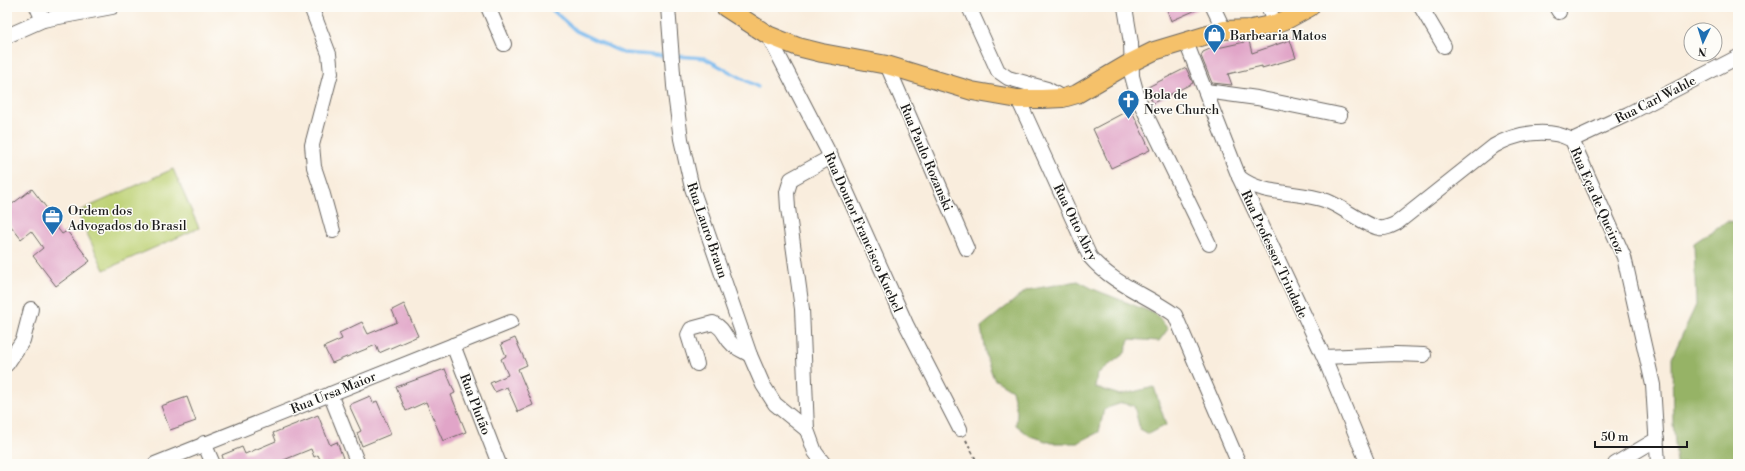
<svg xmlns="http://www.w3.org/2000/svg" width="1745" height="471" font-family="'Libre Bodoni',serif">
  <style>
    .green { fill: #bdd175; stroke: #6c7648 }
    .forest { fill: #96b366; stroke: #596841 }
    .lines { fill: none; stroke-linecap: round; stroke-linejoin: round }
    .stream { stroke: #7abaee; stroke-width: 3.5 }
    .building { fill: #e1a5c8 }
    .minor-casing { stroke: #696560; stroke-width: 16 }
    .major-casing { stroke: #696560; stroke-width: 20 }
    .path { stroke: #696560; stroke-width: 2; stroke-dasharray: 3 3; stroke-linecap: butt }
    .minor { stroke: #fff; stroke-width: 14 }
    .major { stroke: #f5c16b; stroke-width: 18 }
    .labels { text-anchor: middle; stroke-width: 3; stroke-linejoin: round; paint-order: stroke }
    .poi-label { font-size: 13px; fill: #1c1c1c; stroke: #fdfcf7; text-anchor: start }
    .street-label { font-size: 13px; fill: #1c1c1c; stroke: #fdfcf7 }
  </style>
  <rect width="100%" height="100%" fill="#fdfcf7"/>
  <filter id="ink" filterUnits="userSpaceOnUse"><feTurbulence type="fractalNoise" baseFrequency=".025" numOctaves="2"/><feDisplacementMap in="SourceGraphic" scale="8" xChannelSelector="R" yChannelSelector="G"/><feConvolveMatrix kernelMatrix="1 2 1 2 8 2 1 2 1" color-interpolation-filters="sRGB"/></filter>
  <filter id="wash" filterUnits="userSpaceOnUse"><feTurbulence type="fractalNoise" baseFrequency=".012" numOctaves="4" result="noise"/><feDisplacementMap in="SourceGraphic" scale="16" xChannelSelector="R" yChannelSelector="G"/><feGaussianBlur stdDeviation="0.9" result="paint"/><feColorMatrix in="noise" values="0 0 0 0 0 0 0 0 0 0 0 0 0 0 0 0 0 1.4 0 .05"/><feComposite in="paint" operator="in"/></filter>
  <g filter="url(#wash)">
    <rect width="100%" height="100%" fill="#f9eddd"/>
    <path class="green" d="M173 169 199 228 104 270 77 212Z"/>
    <g class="forest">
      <path d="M1727 221 1738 222V464H1677L1673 423 1672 357 1696 305 1694 243Z"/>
      <path d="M1078 281 1093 289 1156 314 1168 329 1159 341 1129 339 1125 353 1097 374 1095 387 1120 395 1154 387 1166 425 1149 434 1140 429 1134 406 1122 403 1104 409 1099 432 1077 443H1052L1030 436 1016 425 1017 411 1012 390 994 379 986 357 981 327 1027 290Z"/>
    </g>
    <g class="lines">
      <g class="stream">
        <path d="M549 7 576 31 623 53 668 56"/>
        <path d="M676 56 704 58 758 87"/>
      </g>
    </g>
    <g id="blocks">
      <g class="building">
        <path d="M1166 7H1203L1171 21Z"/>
        <path d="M1290 40 1296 58 1262 68V66L1228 74 1232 85 1212 83 1201 56 1203 52 1212 48 1222 47 1249 41 1252 53Z"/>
        <path d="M1186 68 1193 83 1153 103 1146 88Z"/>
        <path d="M1131 109 1150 150 1111 168 1093 129Z"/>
        <path d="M32 189 52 215 49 217 62 234 67 231 90 261 56 286 33 256 43 248 31 231 21 239 7 221V208Z"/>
        <path d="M404 304 418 336 379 353 376 345 332 363 324 347 342 339 339 333 362 322 368 334 397 322 392 310Z"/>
        <path d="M515 338 527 365 518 369 533 405 518 412 507 387 495 392 490 383 508 375 501 359 506 356 501 344Z"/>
        <path d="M445 369 455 393 451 395 466 432 443 441 426 402 406 411 396 387Z"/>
        <path d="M370 396 373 403 377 401 391 434 362 446 357 433 361 431 349 405Z"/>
        <path d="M187 397 196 421 170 430 161 406Z"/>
        <path d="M318 415 330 445 337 442 343 458 328 464H322L318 455 314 457 311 449 274 464H221L224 462 222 455 242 447 245 454 276 441 273 433Z"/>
      </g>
    </g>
  </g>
  <g filter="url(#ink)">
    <use href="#blocks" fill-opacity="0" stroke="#696560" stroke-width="1"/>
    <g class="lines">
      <defs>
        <g id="minor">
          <path d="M37 7 43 20"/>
          <path d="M311 7 329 54 331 73 312 145 314 167 322 191 333 231"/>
          <path d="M488 7 504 44"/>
          <path d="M668 7 674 86 681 139 692 188 750 355 763 385 775 404 807 430"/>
          <path d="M969 7 998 71 1008 78 1047 89 1063 98"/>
          <path d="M1125 7 1131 43 1132 76 1138 98 1209 244"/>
          <path d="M1213 7 1224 30"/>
          <path d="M1268 7 1275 24"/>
          <path d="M1421 7 1444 46"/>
          <path d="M1556 7 1559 12"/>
          <path d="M768 35 831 157 907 326 960 429"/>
          <path d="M7 36 43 20 112 7"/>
          <path d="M1186 42 1239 177 1324 357 1368 464"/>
          <path d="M887 65 967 249"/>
          <path d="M1206 91 1257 98 1340 115"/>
          <path d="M1018 99 1090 257C1114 285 1146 294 1175 315L1239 464"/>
          <path d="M1572 140 1628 114 1738 57"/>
          <path d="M1239 177C1264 197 1298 190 1327 201 1343 207 1364 225 1379 228 1385 229 1391 226 1397 223L1494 146C1516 133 1548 127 1572 140L1624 257 1653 385 1658 464"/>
          <path d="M453 345 499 464"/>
          <path d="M1324 357 1396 354 1424 355"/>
          <path d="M7 364 23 340 31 309"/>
          <path d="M697 364 688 335 691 329 713 323C726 330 723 336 733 345 738 349 745 352 750 355"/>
          <path d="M330 394 358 464"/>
          <path d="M204 443 213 464"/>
          <path d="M155 464 511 322"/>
          <path d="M824 464 815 452 807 430 802 309 788 208 787 192 791 179 831 157"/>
          <path d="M1615 464 1657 439"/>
        </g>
        <path id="major" d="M725 7 768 35 798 47 822 53 887 65 972 91 1018 99H1042L1063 98 1077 94 1130 63 1154 51 1224 30 1251 29 1275 24 1288 19 1310 7"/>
      </defs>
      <use href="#minor" class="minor-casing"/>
      <use href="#major" class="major-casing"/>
      <path class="path" d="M966 440 978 464"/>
      <use href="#minor" class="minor"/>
      <use href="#major" class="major"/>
    </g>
  </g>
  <defs>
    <symbol id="shop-pin" viewBox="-11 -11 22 30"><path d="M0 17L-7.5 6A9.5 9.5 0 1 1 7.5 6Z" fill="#1f6fb2" stroke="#fdfcf7"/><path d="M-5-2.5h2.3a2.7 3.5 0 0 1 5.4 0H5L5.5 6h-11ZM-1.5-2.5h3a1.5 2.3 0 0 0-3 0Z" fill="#fff"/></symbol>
    <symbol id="church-pin" viewBox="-11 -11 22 30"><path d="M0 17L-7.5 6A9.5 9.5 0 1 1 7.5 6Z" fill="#1f6fb2" stroke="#fdfcf7"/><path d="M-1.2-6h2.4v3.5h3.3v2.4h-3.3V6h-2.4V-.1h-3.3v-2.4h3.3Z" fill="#fff"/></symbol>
    <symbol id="office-pin" viewBox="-11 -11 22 30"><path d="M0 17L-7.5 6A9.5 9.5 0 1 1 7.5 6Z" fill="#1f6fb2" stroke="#fdfcf7"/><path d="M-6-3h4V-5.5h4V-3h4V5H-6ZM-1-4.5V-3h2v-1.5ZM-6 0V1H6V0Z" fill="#fff"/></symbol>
  </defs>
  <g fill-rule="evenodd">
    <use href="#shop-pin" x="1202" y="22" width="25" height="34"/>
    <use href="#church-pin" x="1116" y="88" width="25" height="34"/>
    <use href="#office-pin" x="40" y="204" width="25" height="34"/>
  </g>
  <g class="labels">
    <g class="poi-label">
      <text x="1230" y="40">Barbearia Matos</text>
      <text x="1144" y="99">Bola de<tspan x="1144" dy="15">Neve Church</tspan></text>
      <text x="68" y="215">Ordem dos<tspan x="68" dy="15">Advogados do Brasil</tspan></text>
    </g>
    <g class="street-label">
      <text transform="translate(1655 99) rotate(-27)" y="5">Rua Carl Wahle</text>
      <text transform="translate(927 157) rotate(67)" y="5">Rua Paulo Rozanski</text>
      <text transform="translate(1598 200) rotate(66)" y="5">Rua Eça de Queiroz</text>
      <text transform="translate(1076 222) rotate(64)" y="5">Rua Otto Abry</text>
      <text transform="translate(708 230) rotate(71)" y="5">Rua Lauro Braun</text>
      <text transform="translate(864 232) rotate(66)" y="5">Rua Doutor Francisco Kuebel</text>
      <text transform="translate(1275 254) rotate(65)" y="5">Rua Professor Trindade</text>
      <text transform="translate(333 392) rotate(-22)" y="5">Rua Ursa Maior</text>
      <text transform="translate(476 404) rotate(69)" y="5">Rua Plutão</text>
    </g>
  </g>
  <rect width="1745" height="471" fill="none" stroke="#fdfcf7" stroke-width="24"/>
  <g transform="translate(1703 42) rotate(184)"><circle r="19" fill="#fdfcf7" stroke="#a3a29f"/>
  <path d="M0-3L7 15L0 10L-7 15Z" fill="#1f6fb2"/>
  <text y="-6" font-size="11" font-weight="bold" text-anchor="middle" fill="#1c1c1c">N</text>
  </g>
  <path d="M1595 441v6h92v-6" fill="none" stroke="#1c1c1c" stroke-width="2"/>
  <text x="1601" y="441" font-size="12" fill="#1c1c1c" stroke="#fdfcf7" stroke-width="3" paint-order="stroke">50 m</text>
</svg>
